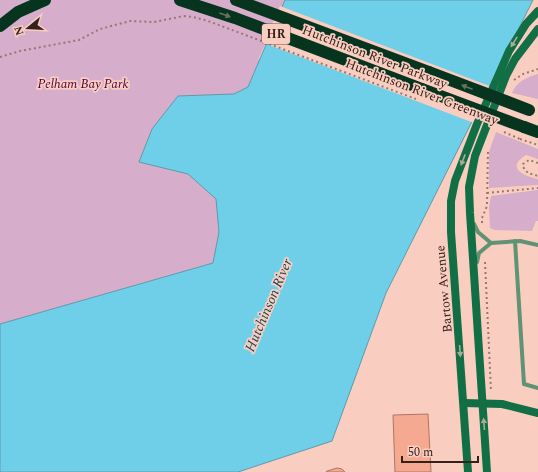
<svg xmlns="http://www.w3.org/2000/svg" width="538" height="472" font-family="Spectral,serif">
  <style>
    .green { fill: #d6adca }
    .water { fill: #70cfe8; stroke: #5e9baa }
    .pier { fill: #f9cec1 }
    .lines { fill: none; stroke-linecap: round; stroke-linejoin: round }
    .path { stroke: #98786e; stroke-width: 2; stroke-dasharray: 2 3; stroke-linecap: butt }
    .lane { stroke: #609274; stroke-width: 4 }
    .secondary { stroke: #126f45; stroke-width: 8 }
    .highway { stroke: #06341e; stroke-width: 12 }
    .path-bridge { stroke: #98786e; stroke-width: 2; stroke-dasharray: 2 3; stroke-linecap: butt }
    .highway-bridge { stroke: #06341e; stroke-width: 12 }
    .wall { fill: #d3917d }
    .building { fill: #f5a991; stroke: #ac7666 }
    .oneway { fill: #67725f }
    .oneway2 { fill: #a8ad96 }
    .labels { text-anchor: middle; stroke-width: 3.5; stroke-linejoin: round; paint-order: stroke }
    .shield { fill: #f9cec1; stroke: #70554d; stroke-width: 1 }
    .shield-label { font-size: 12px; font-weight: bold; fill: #35211b }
    .street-label { font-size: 13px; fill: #35211b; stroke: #f9cec1 }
    .park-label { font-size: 13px; font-style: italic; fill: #4d0040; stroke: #f9cec1 }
    .water-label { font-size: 14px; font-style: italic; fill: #19444f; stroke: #f9cec1 }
  </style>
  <rect width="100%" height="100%" fill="#f9cec1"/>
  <g class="green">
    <path d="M0 0H285L258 60 333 0 191 321 0 410Z"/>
    <path d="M538 74V99L512 93C516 82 527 77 538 74Z"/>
    <path d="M496 132 538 149V159L526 155C505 168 524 176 538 179V185L489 188V152Z"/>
    <path d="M538 190V221H536L532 231 495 230 490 228 489 207 491 196Z"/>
  </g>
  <path class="water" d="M285 0H533L386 293 332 441 238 472H0V324L213 263 219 232 216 199 188 174 139 162 152 129 178 96 234 94 248 87Z"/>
  <path class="pier" d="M280 6 492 87 474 123 264 43Z"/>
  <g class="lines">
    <g class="path">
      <path d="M0 57 20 51 79 40 100 29 130 21 154 22 184 16"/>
      <path d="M514 80 523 74 538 69"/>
      <path d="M520 139 538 145"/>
      <path d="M538 163 529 160 523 164V167L528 173 538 176"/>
      <path d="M487 193 538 188"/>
      <path d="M482 223V218L487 206 488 149"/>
      <path d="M485 262 491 391"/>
    </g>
    <g class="lane">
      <path d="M474 224 478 232 491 243 520 241 538 245"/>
      <path d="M515 241 524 384 538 388"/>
      <path d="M477 262 479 253 491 243"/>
    </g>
    <g class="secondary">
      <path d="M464 403 502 404 538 413"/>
      <path d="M468 472 451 232V201L455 181 477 124 509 51 526 24 538 11"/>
      <path d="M487 472 470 213 469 187 475 156 506 76 515 59 538 29"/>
    </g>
    <g class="highway">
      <path d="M180 0 235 18 422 89"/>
      <path d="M236 0 429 72"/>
      <path d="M0 26 18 12 45 0"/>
      <path d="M524 127 538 132"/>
    </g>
    <g class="path-bridge">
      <path d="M184 16 193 17 208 21 416 99"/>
      <path d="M504 132 520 139"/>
    </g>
    <g class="highway-bridge">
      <path d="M429 72 529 110"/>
      <path d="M422 89 524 127"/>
    </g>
  </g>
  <path class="wall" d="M393 415 431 472H395Z"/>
  <g class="building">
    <path d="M428 414 431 472H395L393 415Z"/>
    <path d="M337 468 342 469 345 472H326L327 471Z"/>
  </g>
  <defs><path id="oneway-solid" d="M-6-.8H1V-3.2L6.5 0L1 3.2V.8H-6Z"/></defs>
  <g class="oneway">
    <use href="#oneway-solid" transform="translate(225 15) rotate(20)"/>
    <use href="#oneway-solid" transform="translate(467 87) rotate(-159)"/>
  </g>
  <g class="oneway2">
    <use href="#oneway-solid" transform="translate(514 42) rotate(122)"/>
    <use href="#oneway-solid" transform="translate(463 160) rotate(111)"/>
    <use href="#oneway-solid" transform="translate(460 351) rotate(86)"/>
    <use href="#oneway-solid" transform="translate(484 424) rotate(-94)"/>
  </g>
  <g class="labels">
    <rect class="shield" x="262" y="24" width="28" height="20" rx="3"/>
    <g class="shield-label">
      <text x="276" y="38">HR</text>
    </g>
    <g class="street-label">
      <text transform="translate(375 56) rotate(21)" y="5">Hutchinson River Parkway</text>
      <text transform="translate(422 91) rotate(21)" y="5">Hutchinson River Greenway</text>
      <text transform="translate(443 289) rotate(-95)" y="5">Bartow Avenue</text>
    </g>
    <g class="park-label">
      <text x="83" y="88">Pelham Bay Park</text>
    </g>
    <g class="water-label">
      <text transform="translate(268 305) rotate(-67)" y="5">Hutchinson River</text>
    </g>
  </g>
  <g transform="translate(28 28) rotate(252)" stroke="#f9cec1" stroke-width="3" paint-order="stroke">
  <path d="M0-3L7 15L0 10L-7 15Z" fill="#35211b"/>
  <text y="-6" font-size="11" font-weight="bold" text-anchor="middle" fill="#35211b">N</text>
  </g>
  <path d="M402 456v6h76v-6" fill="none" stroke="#35211b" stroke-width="2"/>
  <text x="408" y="456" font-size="12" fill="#35211b" stroke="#f9cec1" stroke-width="3" paint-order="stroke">50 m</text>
</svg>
